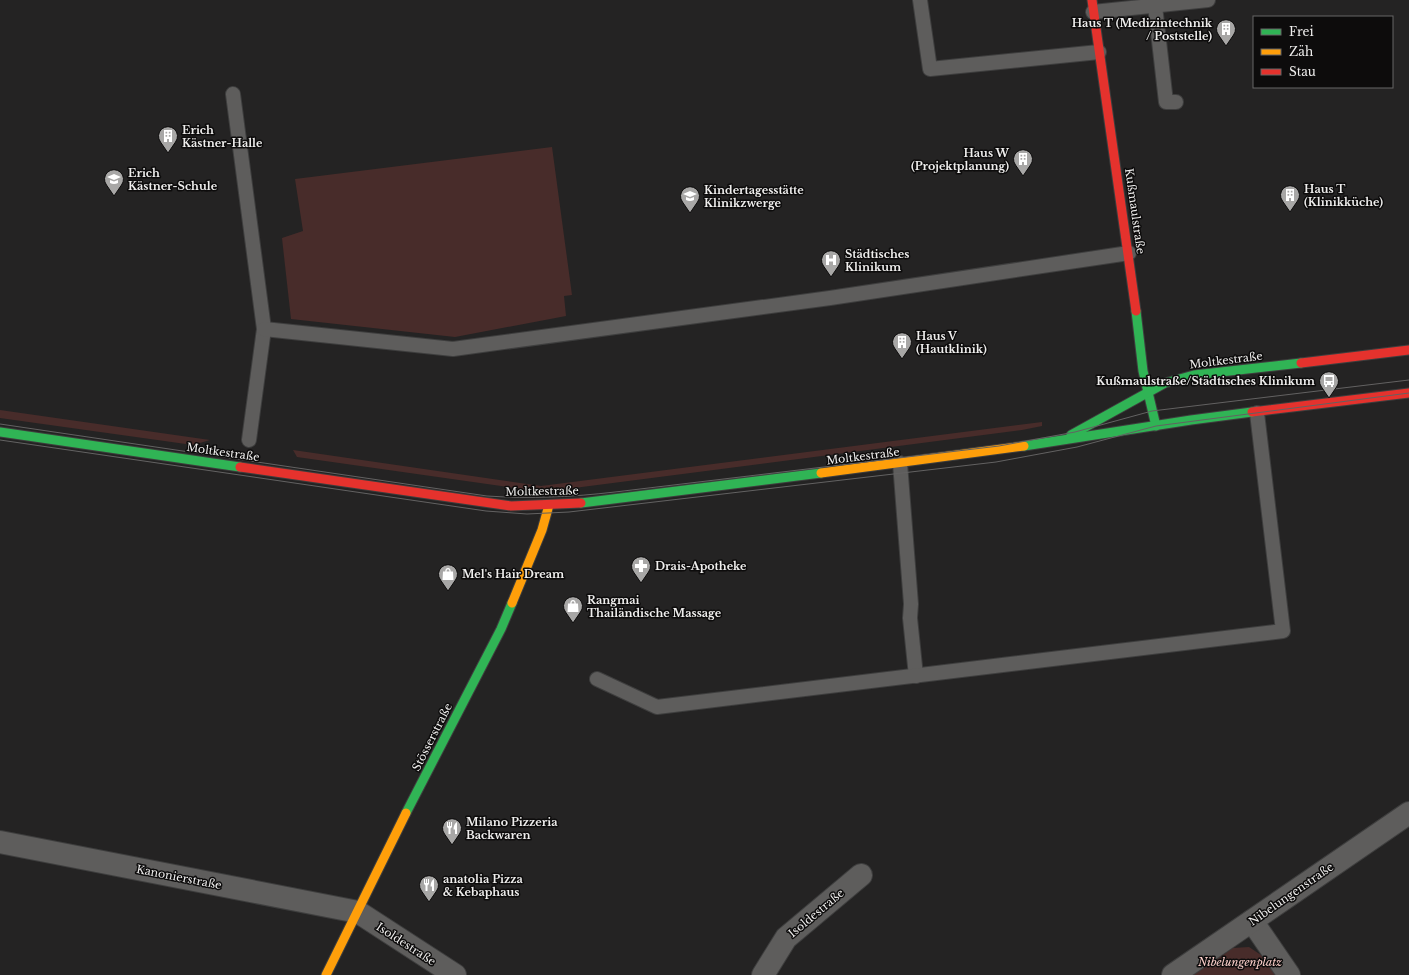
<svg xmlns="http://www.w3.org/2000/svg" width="1409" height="975" font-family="'Libre Baskerville',serif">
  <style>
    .green { fill: #482c2a }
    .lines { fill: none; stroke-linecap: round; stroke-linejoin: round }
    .lane-casing { stroke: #3e3e3e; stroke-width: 16 }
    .street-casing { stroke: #3e3e3e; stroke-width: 24 }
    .fast-casing { stroke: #3e3e3e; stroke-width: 11 }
    .slow-casing { stroke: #3e3e3e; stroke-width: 11 }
    .jam-casing { stroke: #3e3e3e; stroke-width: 11 }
    .lane { stroke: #5e5d5c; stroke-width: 14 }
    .street { stroke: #5e5d5c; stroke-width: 22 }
    .fast { stroke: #30b455; stroke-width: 9 }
    .slow { stroke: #ff9f0a; stroke-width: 9 }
    .jam { stroke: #e5322d; stroke-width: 9 }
    .tram { stroke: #636262; stroke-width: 1 }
    .labels { text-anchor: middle; stroke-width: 3; stroke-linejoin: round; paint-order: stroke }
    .poi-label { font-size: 11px; font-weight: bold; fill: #efeeed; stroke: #0d0c0c; text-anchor: start }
    .street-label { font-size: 11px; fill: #efeeed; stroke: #0d0c0c }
    .park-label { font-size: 11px; font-style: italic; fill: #fed1cc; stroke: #0d0c0c }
  </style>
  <rect width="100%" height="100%" fill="#242323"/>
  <g class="green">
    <path d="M552 147 572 295 564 296 566 316 455 337 291 319 282 238 303 231 295 179Z"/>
    <path d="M0 410 210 440 193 445 0 418Z"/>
    <path d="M1042 422V426L1022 430 543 492 297 457 293 450 541 486Z"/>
    <path d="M1249 947 1264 957 1276 975H1193L1233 948Z"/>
  </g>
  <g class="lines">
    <defs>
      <g id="lane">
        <path d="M920 0 930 69 1099 52"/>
        <path d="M1155 6 1166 102H1176"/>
        <path d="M1093 12 1208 0"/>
        <path d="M233 94 264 329 249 440"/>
        <path d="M264 329 453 349 830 298 1129 253"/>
        <path d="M900 463 911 604 910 618 916 676"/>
        <path d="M597 679 657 707 1283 631 1257 413"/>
      </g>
      <g id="street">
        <path d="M0 842 358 912 455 975"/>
        <path d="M1252 921 1289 975"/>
        <path d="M763 975 786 938 861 875"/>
        <path d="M1173 975 1409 813"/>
      </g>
      <g id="fast">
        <path d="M1136 311 1143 371 1156 426"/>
        <path d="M0 432 240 467"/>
        <path d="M1071 435 1165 383 1194 375 1301 363"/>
        <path d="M1024 446 1191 420 1252 412"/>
        <path d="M581 503 821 473"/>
        <path d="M406 813 501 629 512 603"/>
      </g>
      <g id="slow">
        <path d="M821 473 1024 446"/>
        <path d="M512 603 542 530 549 505"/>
        <path d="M326 975 406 813"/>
      </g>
      <g id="jam">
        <path d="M1092 0 1136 311"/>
        <path d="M1301 363 1409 350"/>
        <path d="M1252 412 1409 393"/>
        <path d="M240 467 511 506 581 503"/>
      </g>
    </defs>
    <use href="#lane" class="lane-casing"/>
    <use href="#street" class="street-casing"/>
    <use href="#fast" class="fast-casing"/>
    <use href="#slow" class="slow-casing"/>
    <use href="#jam" class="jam-casing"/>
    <use href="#lane" class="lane"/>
    <use href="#street" class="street"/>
    <use href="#fast" class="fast"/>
    <use href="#slow" class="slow"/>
    <use href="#jam" class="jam"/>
    <g class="tram">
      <path d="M0 424 487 496C531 499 572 497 615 492L999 446 1075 432 1152 411 1409 380"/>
      <path d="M0 440 486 511 527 514 569 512 996 462 1077 447 1156 426 1409 393"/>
    </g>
  </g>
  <defs>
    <symbol id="building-pin" viewBox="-11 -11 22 30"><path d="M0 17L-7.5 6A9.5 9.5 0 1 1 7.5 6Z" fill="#a8a7a6" stroke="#0d0c0c"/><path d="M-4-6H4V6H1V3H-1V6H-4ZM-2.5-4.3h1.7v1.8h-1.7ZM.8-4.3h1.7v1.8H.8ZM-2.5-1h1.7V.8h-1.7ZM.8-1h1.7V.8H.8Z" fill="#fff"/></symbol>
    <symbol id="school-pin" viewBox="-11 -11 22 30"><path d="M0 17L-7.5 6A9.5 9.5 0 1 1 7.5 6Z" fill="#a8a7a6" stroke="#0d0c0c"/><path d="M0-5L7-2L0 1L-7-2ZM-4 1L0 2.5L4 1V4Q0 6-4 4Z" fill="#fff"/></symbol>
    <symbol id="hospital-pin" viewBox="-11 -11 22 30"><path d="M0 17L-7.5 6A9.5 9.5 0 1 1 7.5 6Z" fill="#a8a7a6" stroke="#0d0c0c"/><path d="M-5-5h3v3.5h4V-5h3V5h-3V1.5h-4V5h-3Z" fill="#fff"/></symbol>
    <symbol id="bus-pin" viewBox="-11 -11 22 30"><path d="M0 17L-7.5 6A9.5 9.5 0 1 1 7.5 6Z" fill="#a8a7a6" stroke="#0d0c0c"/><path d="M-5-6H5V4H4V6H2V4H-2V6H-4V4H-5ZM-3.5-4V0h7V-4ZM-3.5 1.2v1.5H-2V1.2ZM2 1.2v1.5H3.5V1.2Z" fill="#fff"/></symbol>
    <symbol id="pharmacy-pin" viewBox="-11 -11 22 30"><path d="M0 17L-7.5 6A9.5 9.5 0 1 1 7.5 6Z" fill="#a8a7a6" stroke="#0d0c0c"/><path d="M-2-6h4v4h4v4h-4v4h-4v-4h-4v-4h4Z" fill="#fff"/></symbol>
    <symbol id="shop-pin" viewBox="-11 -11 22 30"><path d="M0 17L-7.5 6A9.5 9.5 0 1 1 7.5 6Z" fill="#a8a7a6" stroke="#0d0c0c"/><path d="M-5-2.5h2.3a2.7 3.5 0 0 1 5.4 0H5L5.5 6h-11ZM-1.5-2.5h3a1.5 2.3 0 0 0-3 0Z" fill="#fff"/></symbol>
    <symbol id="restaurant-pin" viewBox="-11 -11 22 30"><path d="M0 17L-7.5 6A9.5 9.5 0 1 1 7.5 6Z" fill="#a8a7a6" stroke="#0d0c0c"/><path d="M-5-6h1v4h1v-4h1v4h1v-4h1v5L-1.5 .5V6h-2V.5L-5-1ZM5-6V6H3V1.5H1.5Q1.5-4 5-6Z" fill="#fff"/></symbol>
  </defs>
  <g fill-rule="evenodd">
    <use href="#building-pin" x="1215" y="18" width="22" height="30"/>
    <use href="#building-pin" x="157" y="125" width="22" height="30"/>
    <use href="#building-pin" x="1012" y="148" width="22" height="30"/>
    <use href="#school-pin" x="103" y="168" width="22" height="30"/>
    <use href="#building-pin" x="1279" y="184" width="22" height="30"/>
    <use href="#school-pin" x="679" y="185" width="22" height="30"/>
    <use href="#hospital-pin" x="820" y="249" width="22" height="30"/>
    <use href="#building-pin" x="891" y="331" width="22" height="30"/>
    <use href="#bus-pin" x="1318" y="370" width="22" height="30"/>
    <use href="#pharmacy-pin" x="630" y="555" width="22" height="30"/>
    <use href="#shop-pin" x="437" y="563" width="22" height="30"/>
    <use href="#shop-pin" x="562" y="595" width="22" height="30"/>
    <use href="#restaurant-pin" x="441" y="817" width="22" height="30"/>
    <use href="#restaurant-pin" x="418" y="874" width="22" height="30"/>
  </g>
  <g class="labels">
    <g class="poi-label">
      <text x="1212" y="27" text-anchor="end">Haus T (Medizintechnik<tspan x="1212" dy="13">/ Poststelle)</tspan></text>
      <text x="182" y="134">Erich<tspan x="182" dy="13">Kästner-Halle</tspan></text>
      <text x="1009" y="157" text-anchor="end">Haus W<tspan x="1009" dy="13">(Projektplanung)</tspan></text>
      <text x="128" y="177">Erich<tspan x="128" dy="13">Kästner-Schule</tspan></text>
      <text x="1304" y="193">Haus T<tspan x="1304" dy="13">(Klinikküche)</tspan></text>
      <text x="704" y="194">Kindertagesstätte<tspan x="704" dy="13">Klinikzwerge</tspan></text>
      <text x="845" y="258">Städtisches<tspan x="845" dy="13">Klinikum</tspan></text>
      <text x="916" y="340">Haus V<tspan x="916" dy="13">(Hautklinik)</tspan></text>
      <text x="1315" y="385" text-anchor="end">Kußmaulstraße/Städtisches Klinikum</text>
      <text x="655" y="570">Drais-Apotheke</text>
      <text x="462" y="578">Mel's Hair Dream</text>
      <text x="587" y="604">Rangmai<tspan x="587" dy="13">Thailändische Massage</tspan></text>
      <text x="466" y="826">Milano Pizzeria<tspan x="466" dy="13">Backwaren</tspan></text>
      <text x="443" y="883">anatolia Pizza<tspan x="443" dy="13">&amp; Kebaphaus</tspan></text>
    </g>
    <g class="street-label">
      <text transform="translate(1135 211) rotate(82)" y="4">Kußmaulstraße</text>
      <text transform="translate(1226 360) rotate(-7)" y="4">Moltkestraße</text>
      <text transform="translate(223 452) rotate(8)" y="4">Moltkestraße</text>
      <text transform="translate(863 456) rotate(-7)" y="4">Moltkestraße</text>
      <text transform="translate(542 491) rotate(-1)" y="4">Moltkestraße</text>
      <text transform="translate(432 737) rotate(-63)" y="4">Stösserstraße</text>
      <text transform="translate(179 877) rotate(11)" y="4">Kanonierstraße</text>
      <text transform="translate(1291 894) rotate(-35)" y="4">Nibelungenstraße</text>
      <text transform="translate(816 913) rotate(-40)" y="4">Isoldestraße</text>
      <text transform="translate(406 944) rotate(33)" y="4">Isoldestraße</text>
    </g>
    <g class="park-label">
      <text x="1240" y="966">Nibelungenplatz</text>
    </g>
  </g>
  <rect x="1253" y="16" width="140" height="72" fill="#0d0c0c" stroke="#676666"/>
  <rect x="1261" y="29" width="20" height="6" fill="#30b455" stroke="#676666"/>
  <text x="1289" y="36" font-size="12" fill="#efeeed">Frei</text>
  <rect x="1261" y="49" width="20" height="6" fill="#ff9f0a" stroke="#676666"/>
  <text x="1289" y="56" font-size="12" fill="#efeeed">Zäh</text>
  <rect x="1261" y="69" width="20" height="6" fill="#e5322d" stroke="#676666"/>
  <text x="1289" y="76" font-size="12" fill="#efeeed">Stau</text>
</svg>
